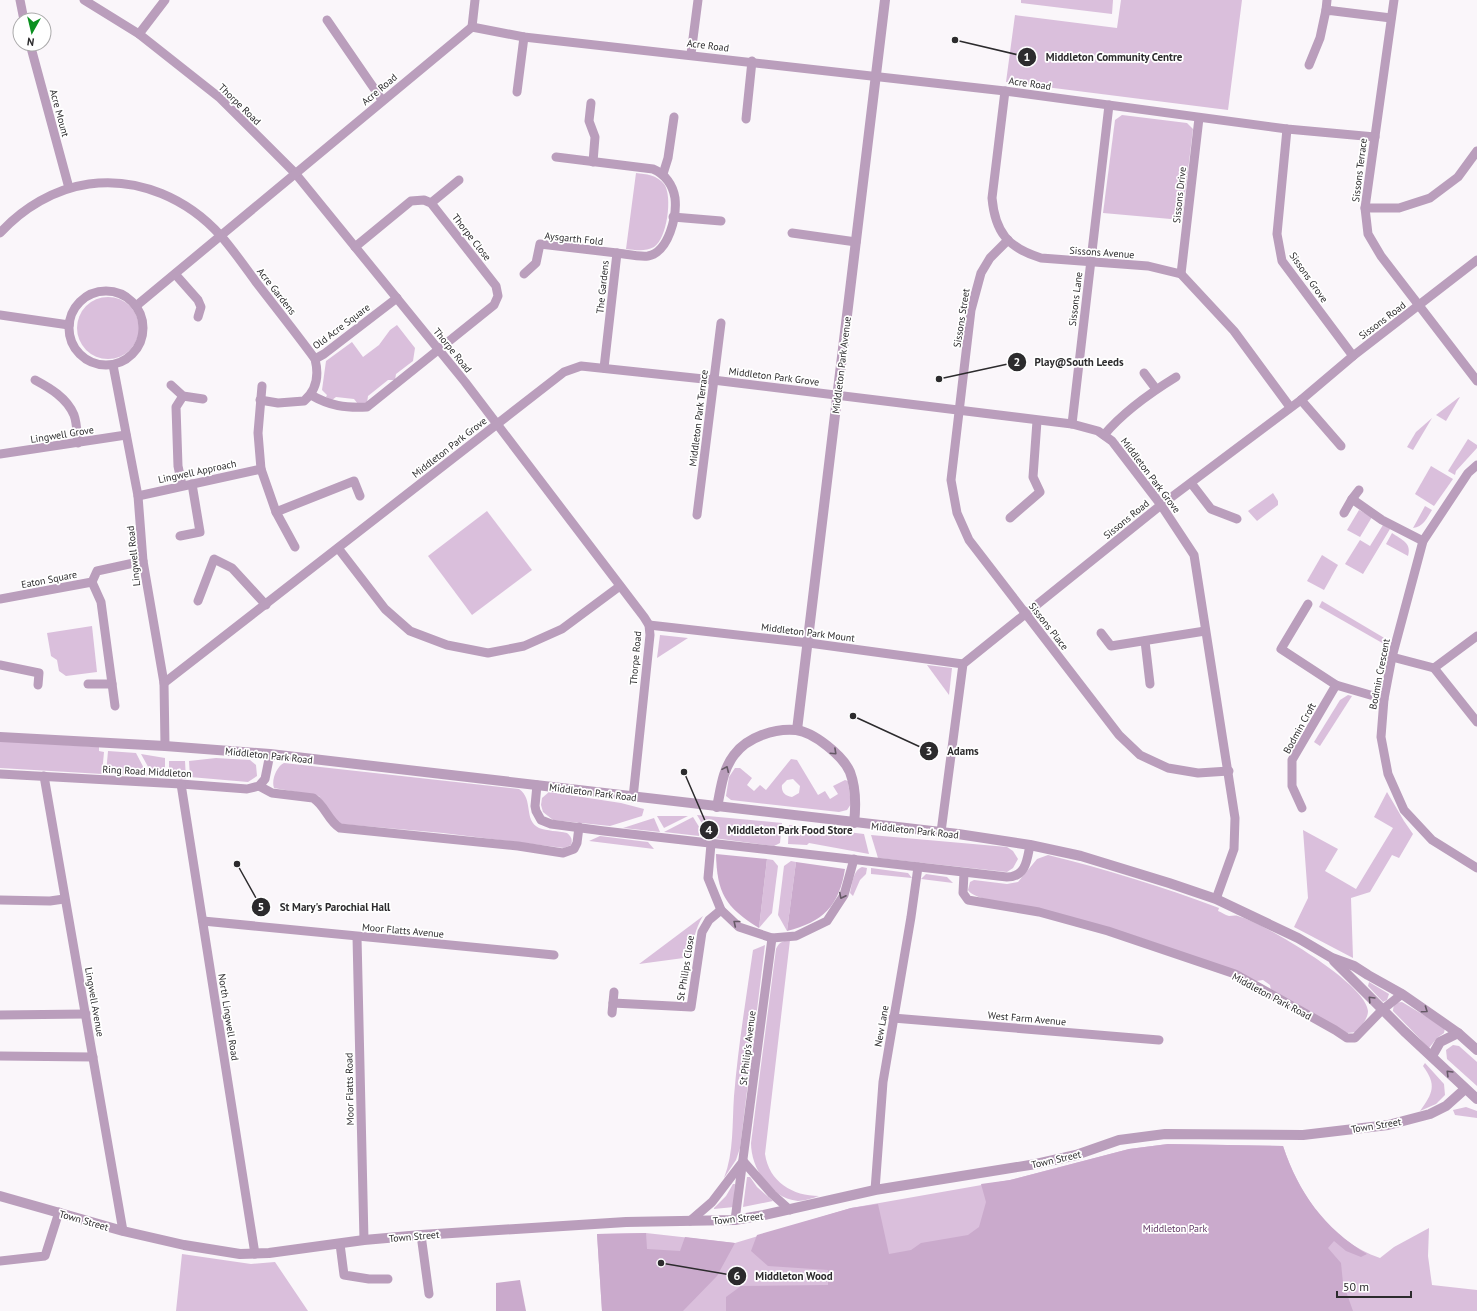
<svg xmlns="http://www.w3.org/2000/svg" width="1477" height="1311" font-family="'PT Sans',sans-serif">
  <style>
    .green { fill: #dabfdc; fill-rule: evenodd }
    .forest { fill: #caaacc }
    .lines { fill: none; stroke-linecap: round; stroke-linejoin: round }
    .minor { stroke: #ba9ebc; stroke-width: 9 }
    .tertiary { stroke: #ba9ebc; stroke-width: 10 }
    .oneway { stroke: #655966 }
    .labels { text-anchor: middle; stroke-width: 3.5; stroke-linejoin: round; paint-order: stroke }
    .street-label { font-size: 10px; fill: #2c2b2d; stroke: #fff }
    .park-label { font-size: 10px; fill: #5e3562; stroke: #fff }
    .leader { fill: none; stroke: #2c2b2d; stroke-width: 1.5 }
    .callout-dot { fill: #2c2b2d; stroke: #fff; stroke-width: 1.5 }
    .mark-label { font-size: 12px; text-anchor: middle; font-weight: bold; fill: #fff }
    .callout-label { font-size: 11px; text-anchor: middle; font-weight: bold; fill: #2c2b2d; stroke: #fff; stroke-width: 3.5; stroke-linejoin: round; paint-order: stroke }
  </style>
  <rect width="100%" height="100%" fill="#faf6fa"/>
  <g class="green">
    <path d="M1021 0H1113L1112 14 1021 3Z"/>
    <path d="M1121 0H1242L1228 110 1006 82 1015 15 1117 28Z"/>
    <path d="M1122 115 1187 123 1193 129 1182 220 1103 213 1115 120Z"/>
    <path d="M636 173C646 174 657 175 664 184 673 196 667 239 654 247 645 252 635 250 626 249Z"/>
    <circle cx="108" cy="328" r="31"/>
    <path d="M397 325 415 348 413 361 396 374 395 380H388L368 396 367 403 358 404 354 399 336 397 332 400 326 397 327 395 322 390 326 361 352 342 363 357 379 345 390 330Z"/>
    <path d="M1460 397 1446 421 1436 415 1458 398Z"/>
    <path d="M1432 418 1413 450 1407 447 1416 432Z"/>
    <path d="M1468 439 1477 445V448L1456 471 1455 475 1448 471Z"/>
    <path d="M1431 466 1453 479 1434 506 1415 494Z"/>
    <path d="M1273 493 1278 501V505L1257 521 1248 511Z"/>
    <path d="M1425 506 1432 510C1427 518 1423 527 1413 528Z"/>
    <path d="M1359 510 1372 517 1360 537 1347 530Z"/>
    <path d="M487 511 532 570 472 615 428 556Z"/>
    <path d="M1383 525 1390 529 1363 574 1345 564 1360 540 1370 546Z"/>
    <path d="M1392 533C1402 540 1412 543 1408 556L1386 544Z"/>
    <path d="M1322 555 1338 565 1324 590 1307 581Z"/>
    <path d="M1322 601 1386 639 1384 644 1319 607Z"/>
    <path d="M92 626 97 672 66 676 59 671 57 660 51 656 47 633Z"/>
    <path d="M660 635 688 638 657 658Z"/>
    <path d="M927 665 952 668 949 695Z"/>
    <path d="M1348 695 1352 696 1320 746 1314 742 1340 700Z"/>
    <path d="M0 741 99 747V751L104 752 102 774 0 768Z"/>
    <path d="M108 751 136 753 148 776 106 774Z"/>
    <path d="M141 754 165 758V770L158 775 152 774Z"/>
    <path d="M216 758 250 760 256 765 257 776 248 782 190 777 189 761Z"/>
    <path d="M791 759 797 760 818 795 825 791 830 799 838 794 833 786 845 780 848 781 851 804 847 810 839 812 731 800 726 796 729 777 735 768H740L752 778 747 785 754 791 760 785 766 790ZM793 779 800 786 799 793 792 797C785 796 781 792 782 785L787 780Z"/>
    <path d="M169 761H185L186 779 162 777 169 772Z"/>
    <path d="M284 763 519 789C534 799 523 820 539 828 547 831 558 831 567 833 571 836 573 840 571 845L564 848 443 833 341 824 335 820 319 796 274 788C271 780 277 766 284 763Z"/>
    <path d="M549 792 621 803 644 809 642 816 610 826 553 820 543 812 541 805 542 798Z"/>
    <path d="M1387 792 1404 821 1413 834 1399 858 1392 855 1370 892 1351 898 1353 958 1294 927 1308 898 1303 830 1338 849 1325 871 1356 889 1393 828 1374 817Z"/>
    <path d="M697 815 782 823 780 843 774 846 706 837 704 827Z"/>
    <path d="M657 816H688L664 828Z"/>
    <path d="M693 817 701 830 699 836 664 832Z"/>
    <path d="M654 818 660 832 623 828Z"/>
    <path d="M789 825 864 834 869 854 809 843 807 845 788 844Z"/>
    <path d="M871 835 1007 847 1013 851 1018 859 1013 868 1007 872 878 858Z"/>
    <path d="M600 836 648 842 654 849 589 841Z"/>
    <path d="M1048 855C1106 869 1163 887 1219 908L1218 911C1221 912 1225 915 1229 916 1232 916 1235 915 1238 916 1264 923 1367 984 1368 1011 1368 1019 1361 1026 1357 1032L1347 1033 1271 990 1270 985 1263 980 1256 981C1183 951 1109 925 1031 907 1017 903 976 902 968 890L970 882 974 880 1007 884 1018 882 1037 859Z"/>
    <path d="M767 859 773 860 778 866 772 913 759 928Z"/>
    <path d="M791 861 796 862 787 931 778 915 784 866Z"/>
    <path d="M862 867 867 868 866 874 860 880 853 896 850 893C852 885 853 870 862 867Z"/>
    <path d="M871 868 908 873 912 878 871 874Z"/>
    <path d="M926 874 947 877 953 883 921 879Z"/>
    <path d="M703 916C695 929 693 941 691 957L639 964Z"/>
    <path d="M790 940 765 1154C769 1182 793 1196 819 1196 813 1198 804 1201 798 1201 770 1198 751 1168 751 1143L776 949C779 942 783 941 790 940Z"/>
    <path d="M765 945 740 1148 736 1160 724 1178C734 1152 732 1124 734 1096 738 1047 746 999 753 950Z"/>
    <path d="M1369 982 1389 994 1387 1000 1383 1002 1368 986Z"/>
    <path d="M1402 1002 1445 1028 1444 1033 1437 1038 1429 1048 1393 1011C1393 1005 1396 1002 1402 1002Z"/>
    <path d="M1453 1045 1459 1046 1477 1062V1086L1447 1059 1446 1050Z"/>
    <path d="M1425 1063 1444 1084 1445 1095 1436 1104 1420 1111C1433 1093 1437 1085 1423 1066Z"/>
    <path d="M1466 1107 1477 1111V1118L1455 1115 1453 1110Z"/>
    <path d="M1168 1144 1283 1146C1299 1194 1330 1241 1380 1258L1394 1247 1429 1228 1428 1256 1432 1285 1477 1290V1311H602L597 1234 646 1233 735 1243 851 1208 1010 1180 1129 1149Z"/>
    <path d="M747 1177H750L757 1187 773 1201 743 1207Z"/>
    <path d="M733 1184H735L734 1207 714 1209V1208L726 1196Z"/>
    <path d="M182 1254 251 1264 275 1262 308 1311H176Z"/>
  </g>
  <g class="forest">
    <path d="M716 854 767 859 759 928C725 907 717 893 716 854Z"/>
    <path d="M796 862 845 869C839 906 823 922 787 931Z"/>
    <path d="M1168 1144 1283 1146C1298 1192 1325 1229 1367 1254L1361 1257 1346 1251 1334 1241 1328 1248 1341 1263 1343 1283 1353 1311H726V1297L741 1286 828 1285V1270L768 1266 751 1251 757 1235 851 1208 878 1204 889 1254 911 1250 921 1243 968 1235 979 1227 986 1202 981 1184 1010 1180 1129 1149Z"/>
    <path d="M646 1233 647 1249 680 1251 685 1237 735 1243 717 1276 683 1311H602L597 1234Z"/>
    <path d="M520 1280 526 1311H496V1283Z"/>
  </g>
  <g class="lines">
    <g class="minor">
      <path d="M20 0 24 20"/>
      <path d="M84 0 139 34 220 98 295 173 465 382 644 617 649 625 650 635 633 798"/>
      <path d="M1394 0 1365 208 1368 234 1381 256 1477 381"/>
      <path d="M1326 10 1327 0"/>
      <path d="M327 20 382 100"/>
      <path d="M472 27 475 0"/>
      <path d="M139 34 165 0"/>
      <path d="M30 44 69 188"/>
      <path d="M691 54 698 0"/>
      <path d="M1309 65 1320 38 1326 10 1391 18"/>
      <path d="M1005 91 992 198C995 232 1008 248 1041 258L1148 266 1181 274 1234 331 1290 407"/>
      <path d="M517 92 524 37"/>
      <path d="M591 103 589 121 595 137 593 162"/>
      <path d="M746 119 752 61"/>
      <path d="M1287 129 1277 234 1282 261 1353 356"/>
      <path d="M556 157 653 169C665 174 673 185 675 198 677 216 669 252 648 256 639 257 626 254 617 253L604 368"/>
      <path d="M663 174 668 158 674 117"/>
      <path d="M431 203 459 180"/>
      <path d="M1365 208H1399L1430 198 1458 177 1477 151"/>
      <path d="M673 217 721 221"/>
      <path d="M0 233C23 208 54 189 89 184 139 177 188 199 221 236 234 251 245 267 256 282 276 308 296 333 315 359 319 375 317 390 304 401L278 403 260 400"/>
      <path d="M792 233 856 242"/>
      <path d="M1008 240 990 258 981 273 971 310 951 480 957 513 969 540 1119 735 1140 755 1168 768 1198 773 1229 771"/>
      <path d="M175 274 198 300 201 307 198 317"/>
      <path d="M524 274 536 263 540 244 617 253"/>
      <path d="M1181 274 1199 118"/>
      <circle cx="106" cy="328" r="37"/>
      <path d="M136 306 472 27 524 37 1005 91 1287 129 1375 137"/>
      <path d="M0 315 69 325"/>
      <path d="M315 359 324 354 397 298"/>
      <path d="M113 365 138 496 143 561 164 683 165 746"/>
      <path d="M1144 373 1156 389"/>
      <path d="M35 380C50 388 67 398 74 415 77 423 77 434 78 443"/>
      <path d="M171 385 183 396 203 399"/>
      <path d="M311 395C330 406 345 408 367 407L494 305 498 296 496 286 431 203 424 200 411 201 355 247"/>
      <path d="M1301 400 1341 446"/>
      <path d="M1072 424 1109 105"/>
      <path d="M1104 435C1124 411 1150 393 1176 377"/>
      <path d="M0 454 126 435"/>
      <path d="M1477 465 1468 473 1423 541 1392 657 1384 699 1381 737 1388 774 1404 810 1432 840 1477 868"/>
      <path d="M261 469 276 512 295 547"/>
      <path d="M1191 483 1211 509 1237 519"/>
      <path d="M182 485 178 466 176 407 183 396"/>
      <path d="M138 496 261 469 258 433 262 386"/>
      <path d="M1352 499 1359 490"/>
      <path d="M276 512 354 481 360 496"/>
      <path d="M1344 513 1352 499 1382 520 1423 541"/>
      <path d="M697 515 721 323"/>
      <path d="M1010 518 1040 492 1033 477 1037 421"/>
      <path d="M180 536 200 532 192 484"/>
      <path d="M338 548 385 609 410 631 447 645 488 653 524 646 562 629 620 586"/>
      <path d="M92 582 101 602 115 706"/>
      <path d="M0 599 92 582 97 571 143 561"/>
      <path d="M198 601 214 559 232 568 266 605"/>
      <path d="M1308 604 1281 649 1336 685 1384 699"/>
      <path d="M649 625 809 643 963 664"/>
      <path d="M1101 633 1111 646 1205 631"/>
      <path d="M1145 641 1150 684"/>
      <path d="M1392 657 1434 668 1477 722"/>
      <path d="M0 665 39 673 38 685"/>
      <path d="M1434 668 1477 636"/>
      <path d="M164 683 564 372 581 366 713 380 1072 424 1098 431 1112 441 1161 505 1194 555 1235 818 1234 849 1216 899"/>
      <path d="M88 684H112"/>
      <path d="M0 774 181 784 247 789 259 786 265 779 270 754"/>
      <path d="M44 776 123 1231"/>
      <path d="M181 784 255 1254"/>
      <path d="M537 785 535 806 536 811 541 820 551 824 604 831 1007 877C1026 877 1027 860 1030 845"/>
      <path d="M259 786 272 793 313 798C325 805 328 821 340 828L518 846 563 853 574 849 577 843 579 827"/>
      <path d="M1302 808 1292 786V760L1336 685"/>
      <path d="M941 832 963 664 1161 505 1301 400 1353 356 1477 260"/>
      <path d="M711 844 708 878 721 910 739 927 772 938 796 936 827 921 844 895 854 859"/>
      <path d="M964 873 963 893 968 900 1039 912 1108 931 1235 974 1335 1030 1347 1038H1355L1382 1010 1402 994"/>
      <path d="M0 900 50 901 64 899"/>
      <path d="M203 921 554 955"/>
      <path d="M357 937 364 1240"/>
      <path d="M613 1003 691 1007 702 932 709 920 721 910"/>
      <path d="M612 1013 614 992"/>
      <path d="M0 1015 86 1014"/>
      <path d="M893 1018 1159 1040"/>
      <path d="M0 1056 93 1057"/>
      <path d="M743 1161 772 1194 790 1210"/>
      <path d="M875 1190 883 1082 911 917 918 867"/>
      <path d="M735 1220 772 938"/>
      <path d="M690 1221 712 1202 741 1164"/>
      <path d="M421 1235 429 1294"/>
      <path d="M340 1244 344 1275 369 1279H388"/>
      <path d="M0 1261 45 1256 59 1212"/>
    </g>
    <g class="tertiary">
      <path d="M797 730 885 0"/>
      <path d="M0 737 165 746 270 754 958 834 1030 845 1081 856 1169 883 1216 899 1298 938 1332 958 1354 966 1368 975 1402 994 1458 1033 1477 1050"/>
      <path d="M717 807C721 789 722 771 734 755 747 737 775 728 796 730 814 732 843 756 850 772 856 788 856 806 854 823"/>
      <path d="M1334 961 1404 1031 1477 1099"/>
      <path d="M1432 1056 1440 1042 1458 1033"/>
      <path d="M0 1196 123 1231 184 1245 240 1254 269 1253 364 1240 421 1235 626 1222 735 1220 764 1215 875 1190 1036 1164 1076 1155 1119 1140 1165 1134 1303 1135 1388 1125 1430 1114 1446 1106 1465 1089"/>
    </g>
  </g>
  <defs><path id="oneway-chevron" d="M-2-3.5L2.5 0L-2 3.5" fill="none" stroke-width="1.6" stroke-linecap="round" stroke-linejoin="round"/></defs>
  <g class="oneway">
    <use href="#oneway-chevron" transform="translate(834 752) rotate(43)"/>
    <use href="#oneway-chevron" transform="translate(726 769) rotate(-66)"/>
    <use href="#oneway-chevron" transform="translate(842 896) rotate(117)"/>
    <use href="#oneway-chevron" transform="translate(736 923) rotate(-141)"/>
    <use href="#oneway-chevron" transform="translate(1371 999) rotate(-134)"/>
    <use href="#oneway-chevron" transform="translate(1425 1010) rotate(35)"/>
    <use href="#oneway-chevron" transform="translate(1449 1073) rotate(-135)"/>
  </g>
  <g class="labels">
    <g class="street-label">
      <text transform="translate(708 45) rotate(7)" y="4">Acre Road</text>
      <text transform="translate(1030 83) rotate(8)" y="4">Acre Road</text>
      <text transform="translate(379 89) rotate(-40)" y="4">Acre Road</text>
      <text transform="translate(240 104) rotate(44)" y="4">Thorpe Road</text>
      <text transform="translate(60 113) rotate(75)" y="4">Acre Mount</text>
      <text transform="translate(1359 170) rotate(-83)" y="4">Sissons Terrace</text>
      <text transform="translate(1179 195) rotate(-84)" y="4">Sissons Drive</text>
      <text transform="translate(472 237) rotate(52)" y="4">Thorpe Close</text>
      <text transform="translate(574 238) rotate(6)" y="4">Aysgarth Fold</text>
      <text transform="translate(1102 252) rotate(4)" y="4">Sissons Avenue</text>
      <text transform="translate(1309 277) rotate(55)" y="4">Sissons Grove</text>
      <text transform="translate(602 287) rotate(-84)" y="4">The Gardens</text>
      <text transform="translate(277 291) rotate(52)" y="4">Acre Gardens</text>
      <text transform="translate(1075 299) rotate(-83)" y="4">Sissons Lane</text>
      <text transform="translate(961 318) rotate(-81)" y="4">Sissons Street</text>
      <text transform="translate(1382 320) rotate(-37)" y="4">Sissons Road</text>
      <text transform="translate(341 326) rotate(-37)" y="4">Old Acre Square</text>
      <text transform="translate(453 350) rotate(51)" y="4">Thorpe Road</text>
      <text transform="translate(841 365) rotate(-83)" y="4">Middleton Park Avenue</text>
      <text transform="translate(774 376) rotate(7)" y="4">Middleton Park Grove</text>
      <text transform="translate(698 418) rotate(-83)" y="4">Middleton Park Terrace</text>
      <text transform="translate(62 434) rotate(-9)" y="4">Lingwell Grove</text>
      <text transform="translate(449 447) rotate(-38)" y="4">Middleton Park Grove</text>
      <text transform="translate(197 471) rotate(-12)" y="4">Lingwell Approach</text>
      <text transform="translate(1151 475) rotate(53)" y="4">Middleton Park Grove</text>
      <text transform="translate(1126 519) rotate(-39)" y="4">Sissons Road</text>
      <text transform="translate(133 556) rotate(-96)" y="4">Lingwell Road</text>
      <text transform="translate(49 579) rotate(-11)" y="4">Eaton Square</text>
      <text transform="translate(1049 626) rotate(52)" y="4">Sissons Place</text>
      <text transform="translate(808 632) rotate(7)" y="4">Middleton Park Mount</text>
      <text transform="translate(635 658) rotate(-85)" y="4">Thorpe Road</text>
      <text transform="translate(1379 674) rotate(-79)" y="4">Bodmin Crescent</text>
      <text transform="translate(1299 728) rotate(-61)" y="4">Bodmin Croft</text>
      <text transform="translate(269 755) rotate(6)" y="4">Middleton Park Road</text>
      <text transform="translate(147 771) rotate(3)" y="4">Ring Road Middleton</text>
      <text transform="translate(593 792) rotate(7)" y="4">Middleton Park Road</text>
      <text transform="translate(915 830) rotate(6)" y="4">Middleton Park Road</text>
      <text transform="translate(403 930) rotate(5)" y="4">Moor Flatts Avenue</text>
      <text transform="translate(685 968) rotate(-81)" y="4">St Philips Close</text>
      <text transform="translate(1272 996) rotate(28)" y="4">Middleton Park Road</text>
      <text transform="translate(95 1002) rotate(80)" y="4">Lingwell Avenue</text>
      <text transform="translate(229 1017) rotate(81)" y="4">North Lingwell Road</text>
      <text transform="translate(1027 1018) rotate(5)" y="4">West Farm Avenue</text>
      <text transform="translate(881 1026) rotate(-80)" y="4">New Lane</text>
      <text transform="translate(747 1048) rotate(-83)" y="4">St Philip's Avenue</text>
      <text transform="translate(349 1089) rotate(-91)" y="4">Moor Flatts Road</text>
      <text transform="translate(1376 1125) rotate(-9)" y="4">Town Street</text>
      <text transform="translate(1056 1159) rotate(-13)" y="4">Town Street</text>
      <text transform="translate(738 1218) rotate(-6)" y="4">Town Street</text>
      <text transform="translate(84 1220) rotate(16)" y="4">Town Street</text>
      <text transform="translate(414 1236) rotate(-5)" y="4">Town Street</text>
    </g>
    <g class="park-label">
      <text x="1175" y="1232">Middleton Park</text>
    </g>
  </g>
  <path class="leader" d="M955 40L1027 57M939 379L1017 362M853 716L929 751M684 772L709 830M237 864L261 907M661 1263L737 1276"/>
  <g class="callout-dot">
    <circle cx="955" cy="40" r="4"/>
    <circle cx="939" cy="379" r="4"/>
    <circle cx="853" cy="716" r="4"/>
    <circle cx="684" cy="772" r="4"/>
    <circle cx="237" cy="864" r="4"/>
    <circle cx="661" cy="1263" r="4"/>
    <circle cx="1027" cy="57" r="10"/>
    <circle cx="1017" cy="362" r="10"/>
    <circle cx="929" cy="751" r="10"/>
    <circle cx="709" cy="830" r="10"/>
    <circle cx="261" cy="907" r="10"/>
    <circle cx="737" cy="1276" r="10"/>
  </g>
  <g class="mark-label">
    <text x="1027" y="61">1</text>
    <text x="1017" y="366">2</text>
    <text x="929" y="755">3</text>
    <text x="709" y="834">4</text>
    <text x="261" y="911">5</text>
    <text x="737" y="1280">6</text>
  </g>
  <g class="callout-label">
    <text x="1114" y="61">Middleton Community Centre</text>
    <text x="1079" y="366">Play@South Leeds</text>
    <text x="963" y="755">Adams</text>
    <text x="790" y="834">Middleton Park Food Store</text>
    <text x="335" y="911">St Mary's Parochial Hall</text>
    <text x="794" y="1280">Middleton Wood</text>
  </g>
  <g transform="translate(32 32) rotate(188)"><circle r="19" fill="#ffffff" stroke="#abaaab"/>
  <path d="M0-3L7 15L0 10L-7 15Z" fill="#0b9020"/>
  <text y="-6" font-size="11" font-weight="bold" text-anchor="middle" fill="#2c2b2d">N</text>
  </g>
  <path d="M1337 1291v6h74v-6" fill="none" stroke="#2c2b2d" stroke-width="2"/>
  <text x="1343" y="1291" font-size="12" fill="#2c2b2d" stroke="#ffffff" stroke-width="3" paint-order="stroke">50 m</text>
</svg>
